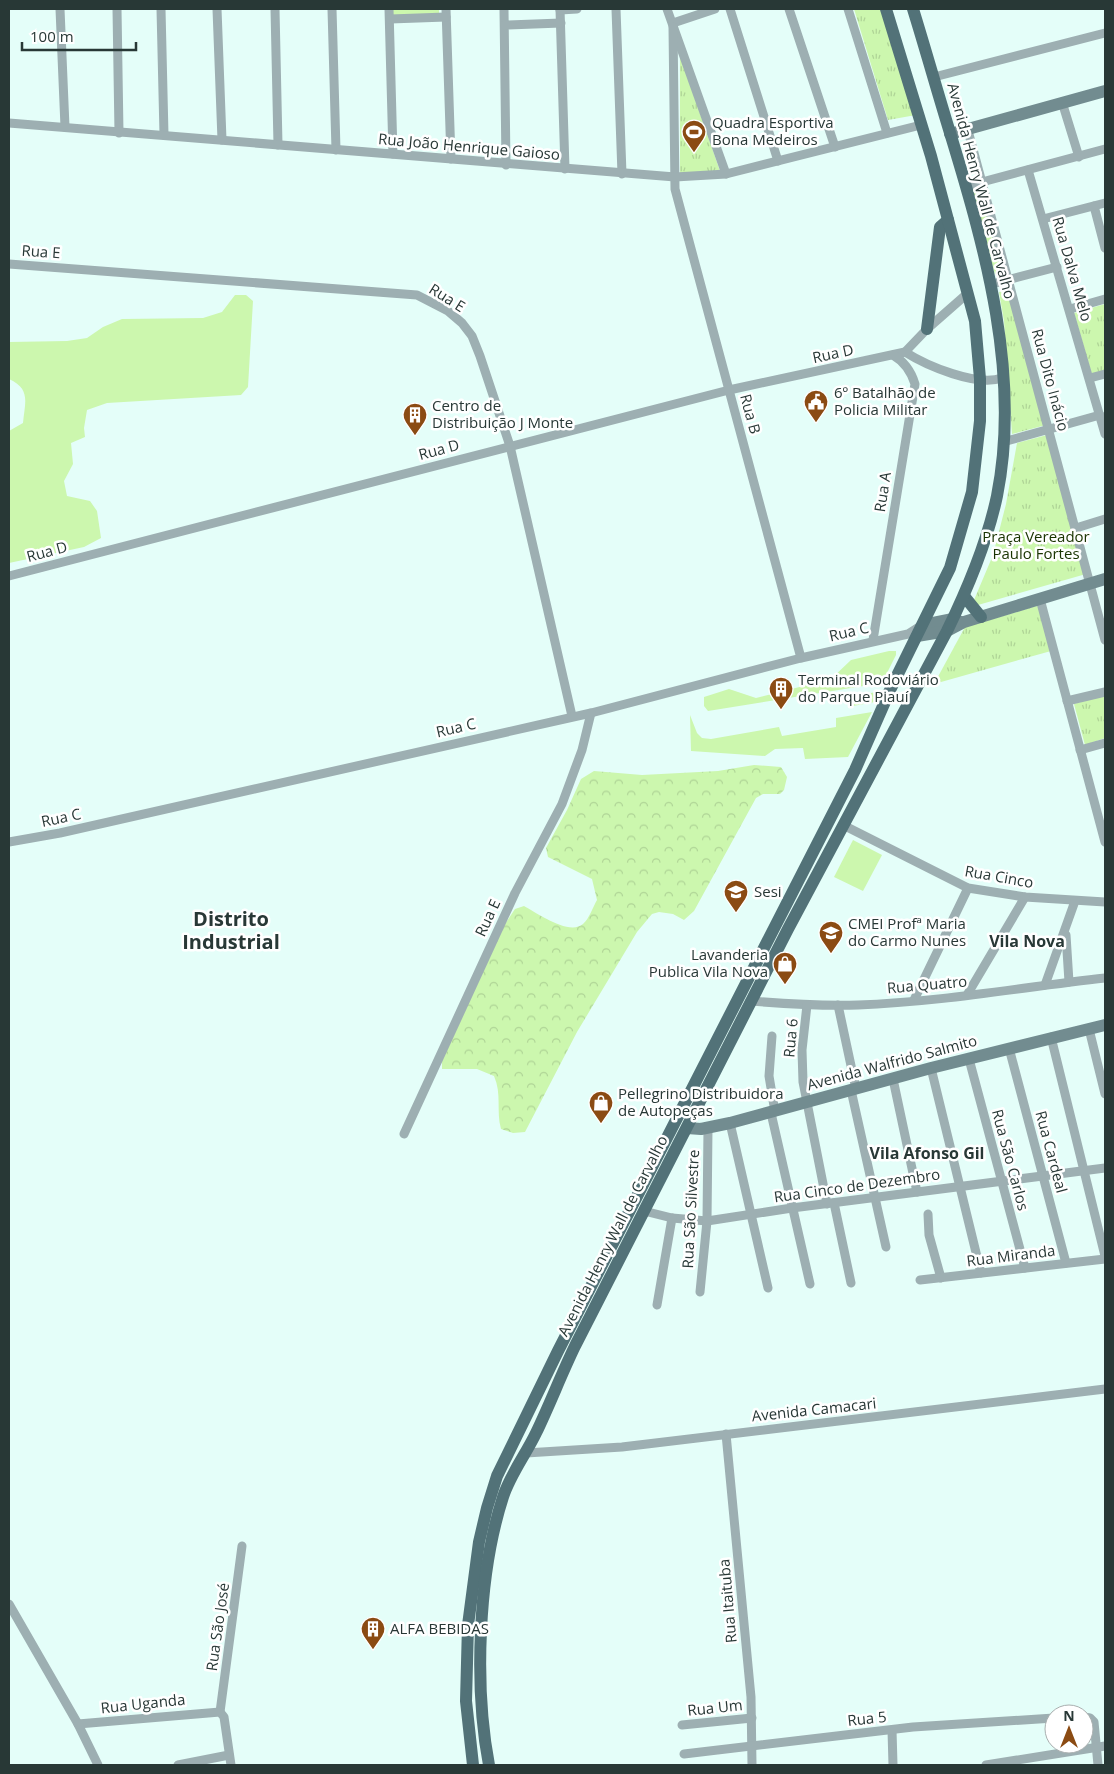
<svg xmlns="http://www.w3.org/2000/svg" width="1114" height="1774" font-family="'Open Sans',sans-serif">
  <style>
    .green { fill: #ccf7ae }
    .forest { fill: url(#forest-crowns) }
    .park { fill: url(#park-tufts) }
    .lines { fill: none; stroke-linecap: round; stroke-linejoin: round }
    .street { stroke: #9dafb2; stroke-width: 9 }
    .secondary { stroke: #728c90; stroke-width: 12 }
    .primary { stroke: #527278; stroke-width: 12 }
    .labels { text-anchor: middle; stroke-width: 5; stroke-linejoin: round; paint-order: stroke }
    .poi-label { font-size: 15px; fill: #283836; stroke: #fff; text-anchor: start }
    .street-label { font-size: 15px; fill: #283836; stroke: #fff }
    .park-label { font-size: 15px; fill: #193300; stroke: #fff }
    .neighbourhood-label { font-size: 16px; font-weight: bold; fill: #283836; stroke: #fff }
    .district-label { font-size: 20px; font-weight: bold; fill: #283836; stroke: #fff }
  </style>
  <defs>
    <pattern id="forest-crowns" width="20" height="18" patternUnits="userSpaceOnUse" patternTransform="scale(1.25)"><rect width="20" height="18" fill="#ccf7ae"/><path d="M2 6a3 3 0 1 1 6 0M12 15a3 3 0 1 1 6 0" fill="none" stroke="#afd496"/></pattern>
    <pattern id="park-tufts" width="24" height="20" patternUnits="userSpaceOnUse" patternTransform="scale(1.25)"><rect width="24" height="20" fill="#ccf7ae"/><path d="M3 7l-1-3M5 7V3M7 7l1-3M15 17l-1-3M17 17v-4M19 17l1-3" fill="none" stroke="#afd496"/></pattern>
  </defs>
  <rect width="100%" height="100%" fill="#e4fef9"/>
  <g class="green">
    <path d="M235 295H246L253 301 248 387 241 395 107 403 87 410 84 428 85 437 71 443 73 464 64 481 67 496 90 501 97 511 101 538 84 547 9 563V431L23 423C25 402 31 389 9 379V342L67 341 87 338 103 327 122 319 203 318 222 312Z"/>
    <path d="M889 651H896V655L882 683 708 711 704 706V697L729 689 756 698 831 679 851 660Z"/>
    <path d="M881 691 875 702 853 706 851 697Z"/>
    <path d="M872 712 848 757 805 759 803 748 775 749 765 756 691 751 690 715 697 733 702 738 711 739 779 727 782 736 836 727V718Z"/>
    <path d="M853 840 882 855 863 891 834 877Z"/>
  </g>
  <path class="forest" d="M754 765 781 767 787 777 784 790 780 794H763L756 798 694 911 684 920 673 914 659 912 652 914 637 932 577 1032 525 1132 513 1133 501 1129C496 1111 502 1094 494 1076L477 1069H442V1061L505 924 515 909 524 906C537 913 569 936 583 924 589 919 593 907 597 900L592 879 548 857 546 848 567 810 581 779 594 771 642 775 718 771Z"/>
  <g class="park">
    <path d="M392 9H439V16L392 17Z"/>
    <path d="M854 9H882L916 115 888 120Z"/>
    <path d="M680 56 720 171 680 175Z"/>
    <path d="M982 186 1005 273 995 274 971 189Z"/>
    <path d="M1008 289 1046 425 1012 434 1004 321 999 292Z"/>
    <path d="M1105 304V372L1092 375 1074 313Z"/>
    <path d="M1047 435 1086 574 978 605 974 600 993 555 1006 504 1017 443Z"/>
    <path d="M1040 605 1051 651 934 684 965 627Z"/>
    <path d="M1105 695V738L1085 745 1074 704Z"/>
  </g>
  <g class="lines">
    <g class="street">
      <path d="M60 9 65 127"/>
      <path d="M117 9 119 133"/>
      <path d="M161 9 164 135"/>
      <path d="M217 9 222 140"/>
      <path d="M275 9 278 145"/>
      <path d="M332 9 336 150"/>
      <path d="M389 9 393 154"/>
      <path d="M446 9 451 159"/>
      <path d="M504 9 506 165"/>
      <path d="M560 9 565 169"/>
      <path d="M616 9 622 174"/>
      <path d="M667 9 726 174"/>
      <path d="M730 9 778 161"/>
      <path d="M789 9 835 147"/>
      <path d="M848 9 887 133"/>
      <path d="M560 10 577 9"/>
      <path d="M390 19 446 17"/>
      <path d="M673 23 715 9"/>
      <path d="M505 25 561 23"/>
      <path d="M673 27 675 189 801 658"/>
      <path d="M934 77 1105 33"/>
      <path d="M1062 102 1079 157"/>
      <path d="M9 123 675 177 726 174 921 125"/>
      <path d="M967 127 1105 640"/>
      <path d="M1028 170 1105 434"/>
      <path d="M967 186 1105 149"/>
      <path d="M1094 206 1105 248"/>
      <path d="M1043 219 1105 203"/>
      <path d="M9 264 417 295 448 311 462 323 472 336 480 356 510 446 572 716"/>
      <path d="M992 284 1057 267"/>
      <path d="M1070 309 1105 299"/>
      <path d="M905 352C927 366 977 387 1002 378"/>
      <path d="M1090 378 1105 374"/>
      <path d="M1003 442 1100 415"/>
      <path d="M1076 528 1105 519"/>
      <path d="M9 576 729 390 905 352 927 329 968 293"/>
      <path d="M1040 599 1105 842"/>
      <path d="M873 640 915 384C911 371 905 362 893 355"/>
      <path d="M1067 701 1105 692"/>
      <path d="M1080 750 1105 743"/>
      <path d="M843 825 968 888 1025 897 1105 902"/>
      <path d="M9 842 60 833 591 713 801 658 908 634 922 625"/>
      <path d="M1066 935 1069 982"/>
      <path d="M1045 985 1075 901"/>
      <path d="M967 995 1025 897"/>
      <path d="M914 1000 968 888"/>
      <path d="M751 1001C787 1004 823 1006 858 1005 941 1002 1023 987 1105 978"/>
      <path d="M807 1005 802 1050 803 1082 827 1204"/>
      <path d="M838 1005 856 1089"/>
      <path d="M1089 1029 1105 1094"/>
      <path d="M772 1036 769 1076 775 1112"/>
      <path d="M1051 1037 1105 1256"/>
      <path d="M1009 1048 1066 1263"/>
      <path d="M969 1059 1025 1268"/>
      <path d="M931 1068 981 1273"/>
      <path d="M893 1079 917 1192"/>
      <path d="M851 1090 886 1247"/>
      <path d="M771 1113 810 1284"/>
      <path d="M730 1123 768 1288"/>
      <path d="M404 1134 515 893 562 804 582 750 591 713"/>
      <path d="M834 1203 851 1283"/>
      <path d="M644 1211 672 1218 707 1221 792 1208 1105 1168"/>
      <path d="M928 1214 929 1235 941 1278"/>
      <path d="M920 1280 1105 1259"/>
      <path d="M700 1292 707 1221 708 1128"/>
      <path d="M657 1305 672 1218"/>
      <path d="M726 1434 751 1697 752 1765"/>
      <path d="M526 1453 622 1447 1105 1389"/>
      <path d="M9 1604 78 1724 98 1765"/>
      <path d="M220 1712 242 1546"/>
      <path d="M1084 1717 1090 1718 1094 1722 1098 1765"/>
      <path d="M78 1724 220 1712 224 1717 231 1765"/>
      <path d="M682 1725 752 1718"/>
      <path d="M892 1730 893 1765"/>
      <path d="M684 1754 913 1727 1054 1718"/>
      <path d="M178 1765 229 1755"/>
      <path d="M986 1765 1105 1746"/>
    </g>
    <g class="secondary">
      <path d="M950 134 1105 91"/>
      <path d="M923 625 953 619 961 622"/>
      <path d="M917 636 947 631 964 622 1105 579"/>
      <path d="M687 1128 701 1129 730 1123 931 1068 1105 1025"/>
    </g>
    <g class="primary">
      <path d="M927 329 940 227 948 220"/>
      <path d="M964 596 981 617"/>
      <path d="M473 1765 466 1701 468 1625 479 1542 487 1508 497 1476 558 1351 855 770 891 688 950 568 972 492 980 421V379L975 321 931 156 886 9"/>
      <path d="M489 1765C474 1686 478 1574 503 1497 510 1475 526 1454 536 1433 550 1404 561 1375 575 1346L788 929 947 631C968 588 987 543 997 496 1021 376 986 251 951 136 938 94 926 51 913 9"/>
    </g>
  </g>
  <defs>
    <symbol id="stadium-pin" viewBox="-11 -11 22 30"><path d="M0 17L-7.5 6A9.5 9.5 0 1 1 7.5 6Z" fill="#8b4b13" stroke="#fff"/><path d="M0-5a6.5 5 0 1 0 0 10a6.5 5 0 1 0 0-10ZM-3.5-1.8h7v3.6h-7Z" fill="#fff"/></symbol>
    <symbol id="civic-pin" viewBox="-11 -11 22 30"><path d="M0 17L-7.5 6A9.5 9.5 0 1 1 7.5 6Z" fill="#8b4b13" stroke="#fff"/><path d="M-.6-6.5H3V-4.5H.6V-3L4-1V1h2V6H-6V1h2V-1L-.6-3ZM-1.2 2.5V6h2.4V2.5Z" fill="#fff"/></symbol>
    <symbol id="building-pin" viewBox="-11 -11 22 30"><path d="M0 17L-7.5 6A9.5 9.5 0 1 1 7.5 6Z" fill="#8b4b13" stroke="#fff"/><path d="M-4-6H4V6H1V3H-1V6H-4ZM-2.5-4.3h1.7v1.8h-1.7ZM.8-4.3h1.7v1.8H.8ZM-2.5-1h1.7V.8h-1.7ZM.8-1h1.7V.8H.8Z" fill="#fff"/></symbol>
    <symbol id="school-pin" viewBox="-11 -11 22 30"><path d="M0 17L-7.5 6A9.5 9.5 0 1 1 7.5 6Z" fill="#8b4b13" stroke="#fff"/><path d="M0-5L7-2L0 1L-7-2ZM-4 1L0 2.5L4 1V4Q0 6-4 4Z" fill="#fff"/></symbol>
    <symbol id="shop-pin" viewBox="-11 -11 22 30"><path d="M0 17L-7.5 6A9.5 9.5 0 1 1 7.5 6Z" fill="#8b4b13" stroke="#fff"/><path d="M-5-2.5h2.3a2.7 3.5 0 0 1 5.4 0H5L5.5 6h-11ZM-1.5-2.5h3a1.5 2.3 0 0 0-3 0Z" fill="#fff"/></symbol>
  </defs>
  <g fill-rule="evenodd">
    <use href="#stadium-pin" x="680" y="118" width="28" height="38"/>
    <use href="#civic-pin" x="802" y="388" width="28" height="38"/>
    <use href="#building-pin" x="401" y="401" width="28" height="38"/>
    <use href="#building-pin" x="767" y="675" width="28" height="38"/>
    <use href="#school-pin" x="722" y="878" width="28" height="38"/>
    <use href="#school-pin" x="817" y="919" width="28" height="38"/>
    <use href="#shop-pin" x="771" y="950" width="28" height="38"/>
    <use href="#shop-pin" x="587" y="1089" width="28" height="38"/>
    <use href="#building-pin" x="359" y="1615" width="28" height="38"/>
  </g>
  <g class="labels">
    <g class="poi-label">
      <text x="712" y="128">Quadra Esportiva<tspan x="712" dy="17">Bona Medeiros</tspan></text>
      <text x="834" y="398">6º Batalhão de<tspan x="834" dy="17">Policia Militar</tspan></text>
      <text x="432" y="411">Centro de<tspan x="432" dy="17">Distribuição J Monte</tspan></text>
      <text x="798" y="685">Terminal Rodoviário<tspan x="798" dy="17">do Parque Piauí</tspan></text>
      <text x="754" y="897">Sesi</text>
      <text x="848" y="929">CMEI Profª Maria<tspan x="848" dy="17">do Carmo Nunes</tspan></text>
      <text x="768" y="960" text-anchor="end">Lavanderia<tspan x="768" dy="17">Publica Vila Nova</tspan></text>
      <text x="618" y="1099">Pellegrino Distribuidora<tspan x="618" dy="17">de Autopeças</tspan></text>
      <text x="390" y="1634">ALFA BEBIDAS</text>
    </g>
    <g class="street-label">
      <text transform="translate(469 147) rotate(5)" y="5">Rua João Henrique Gaioso</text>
      <text transform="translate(981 191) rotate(75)" y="5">Avenida Henry Wall de Carvalho</text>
      <text transform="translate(41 252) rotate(4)" y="5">Rua E</text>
      <text transform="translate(1072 269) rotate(74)" y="5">Rua Dalva Melo</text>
      <text transform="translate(447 298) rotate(32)" y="5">Rua E</text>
      <text transform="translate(833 354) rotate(-12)" y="5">Rua D</text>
      <text transform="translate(1050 380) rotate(75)" y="5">Rua Dito Inácio</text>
      <text transform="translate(750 414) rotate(75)" y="5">Rua B</text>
      <text transform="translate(439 450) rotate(-15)" y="5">Rua D</text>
      <text transform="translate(883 492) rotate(-81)" y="5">Rua A</text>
      <text transform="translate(47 552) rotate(-15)" y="5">Rua D</text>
      <text transform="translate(849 632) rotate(-13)" y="5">Rua C</text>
      <text transform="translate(456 728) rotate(-13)" y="5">Rua C</text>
      <text transform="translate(61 818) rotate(-12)" y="5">Rua C</text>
      <text transform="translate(999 877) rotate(10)" y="5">Rua Cinco</text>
      <text transform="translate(488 918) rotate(-65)" y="5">Rua E</text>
      <text transform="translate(927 985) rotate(-5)" y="5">Rua Quatro</text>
      <text transform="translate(791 1038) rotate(-85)" y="5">Rua 6</text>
      <text transform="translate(892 1063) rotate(-15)" y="5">Avenida Walfrido Salmito</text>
      <text transform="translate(1051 1152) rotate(75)" y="5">Rua Cardeal</text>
      <text transform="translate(1010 1160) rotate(75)" y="5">Rua São Carlos</text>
      <text transform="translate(857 1186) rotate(-8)" y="5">Rua Cinco de Dezembro</text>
      <text transform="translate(691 1209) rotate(-87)" y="5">Rua São Silvestre</text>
      <text transform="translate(613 1236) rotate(-63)" y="5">Avenida Henry Wall de Carvalho</text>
      <text transform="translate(1011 1256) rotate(-7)" y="5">Rua Miranda</text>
      <text transform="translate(814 1410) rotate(-6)" y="5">Avenida Camacari</text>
      <text transform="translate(728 1601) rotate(-95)" y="5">Rua Itaituba</text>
      <text transform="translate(218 1627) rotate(-82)" y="5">Rua São José</text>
      <text transform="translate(143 1704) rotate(-6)" y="5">Rua Uganda</text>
      <text transform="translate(715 1708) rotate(-6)" y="5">Rua Um</text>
      <text transform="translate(867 1719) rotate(-6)" y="5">Rua 5</text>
    </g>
    <g class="park-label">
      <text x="1036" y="542">Praça Vereador<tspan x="1036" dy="17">Paulo Fortes</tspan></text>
    </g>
    <g class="neighbourhood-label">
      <text x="1027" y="947">Vila Nova</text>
      <text x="927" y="1159">Vila Afonso Gil</text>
    </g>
    <g class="district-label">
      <text x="231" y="926">Distrito<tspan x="231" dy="23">Industrial</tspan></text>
    </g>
  </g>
  <rect width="1114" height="1774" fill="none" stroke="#283836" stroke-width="20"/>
  <g transform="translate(1069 1729)"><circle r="24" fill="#ffffff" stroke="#a9afaf"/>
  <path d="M0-4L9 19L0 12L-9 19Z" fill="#8b4b13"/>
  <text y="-8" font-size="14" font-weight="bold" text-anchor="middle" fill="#283836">N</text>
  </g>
  <path d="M22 42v8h114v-8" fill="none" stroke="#283836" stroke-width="2.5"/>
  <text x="30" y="42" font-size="15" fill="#283836" stroke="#ffffff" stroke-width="4" paint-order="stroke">100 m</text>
</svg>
